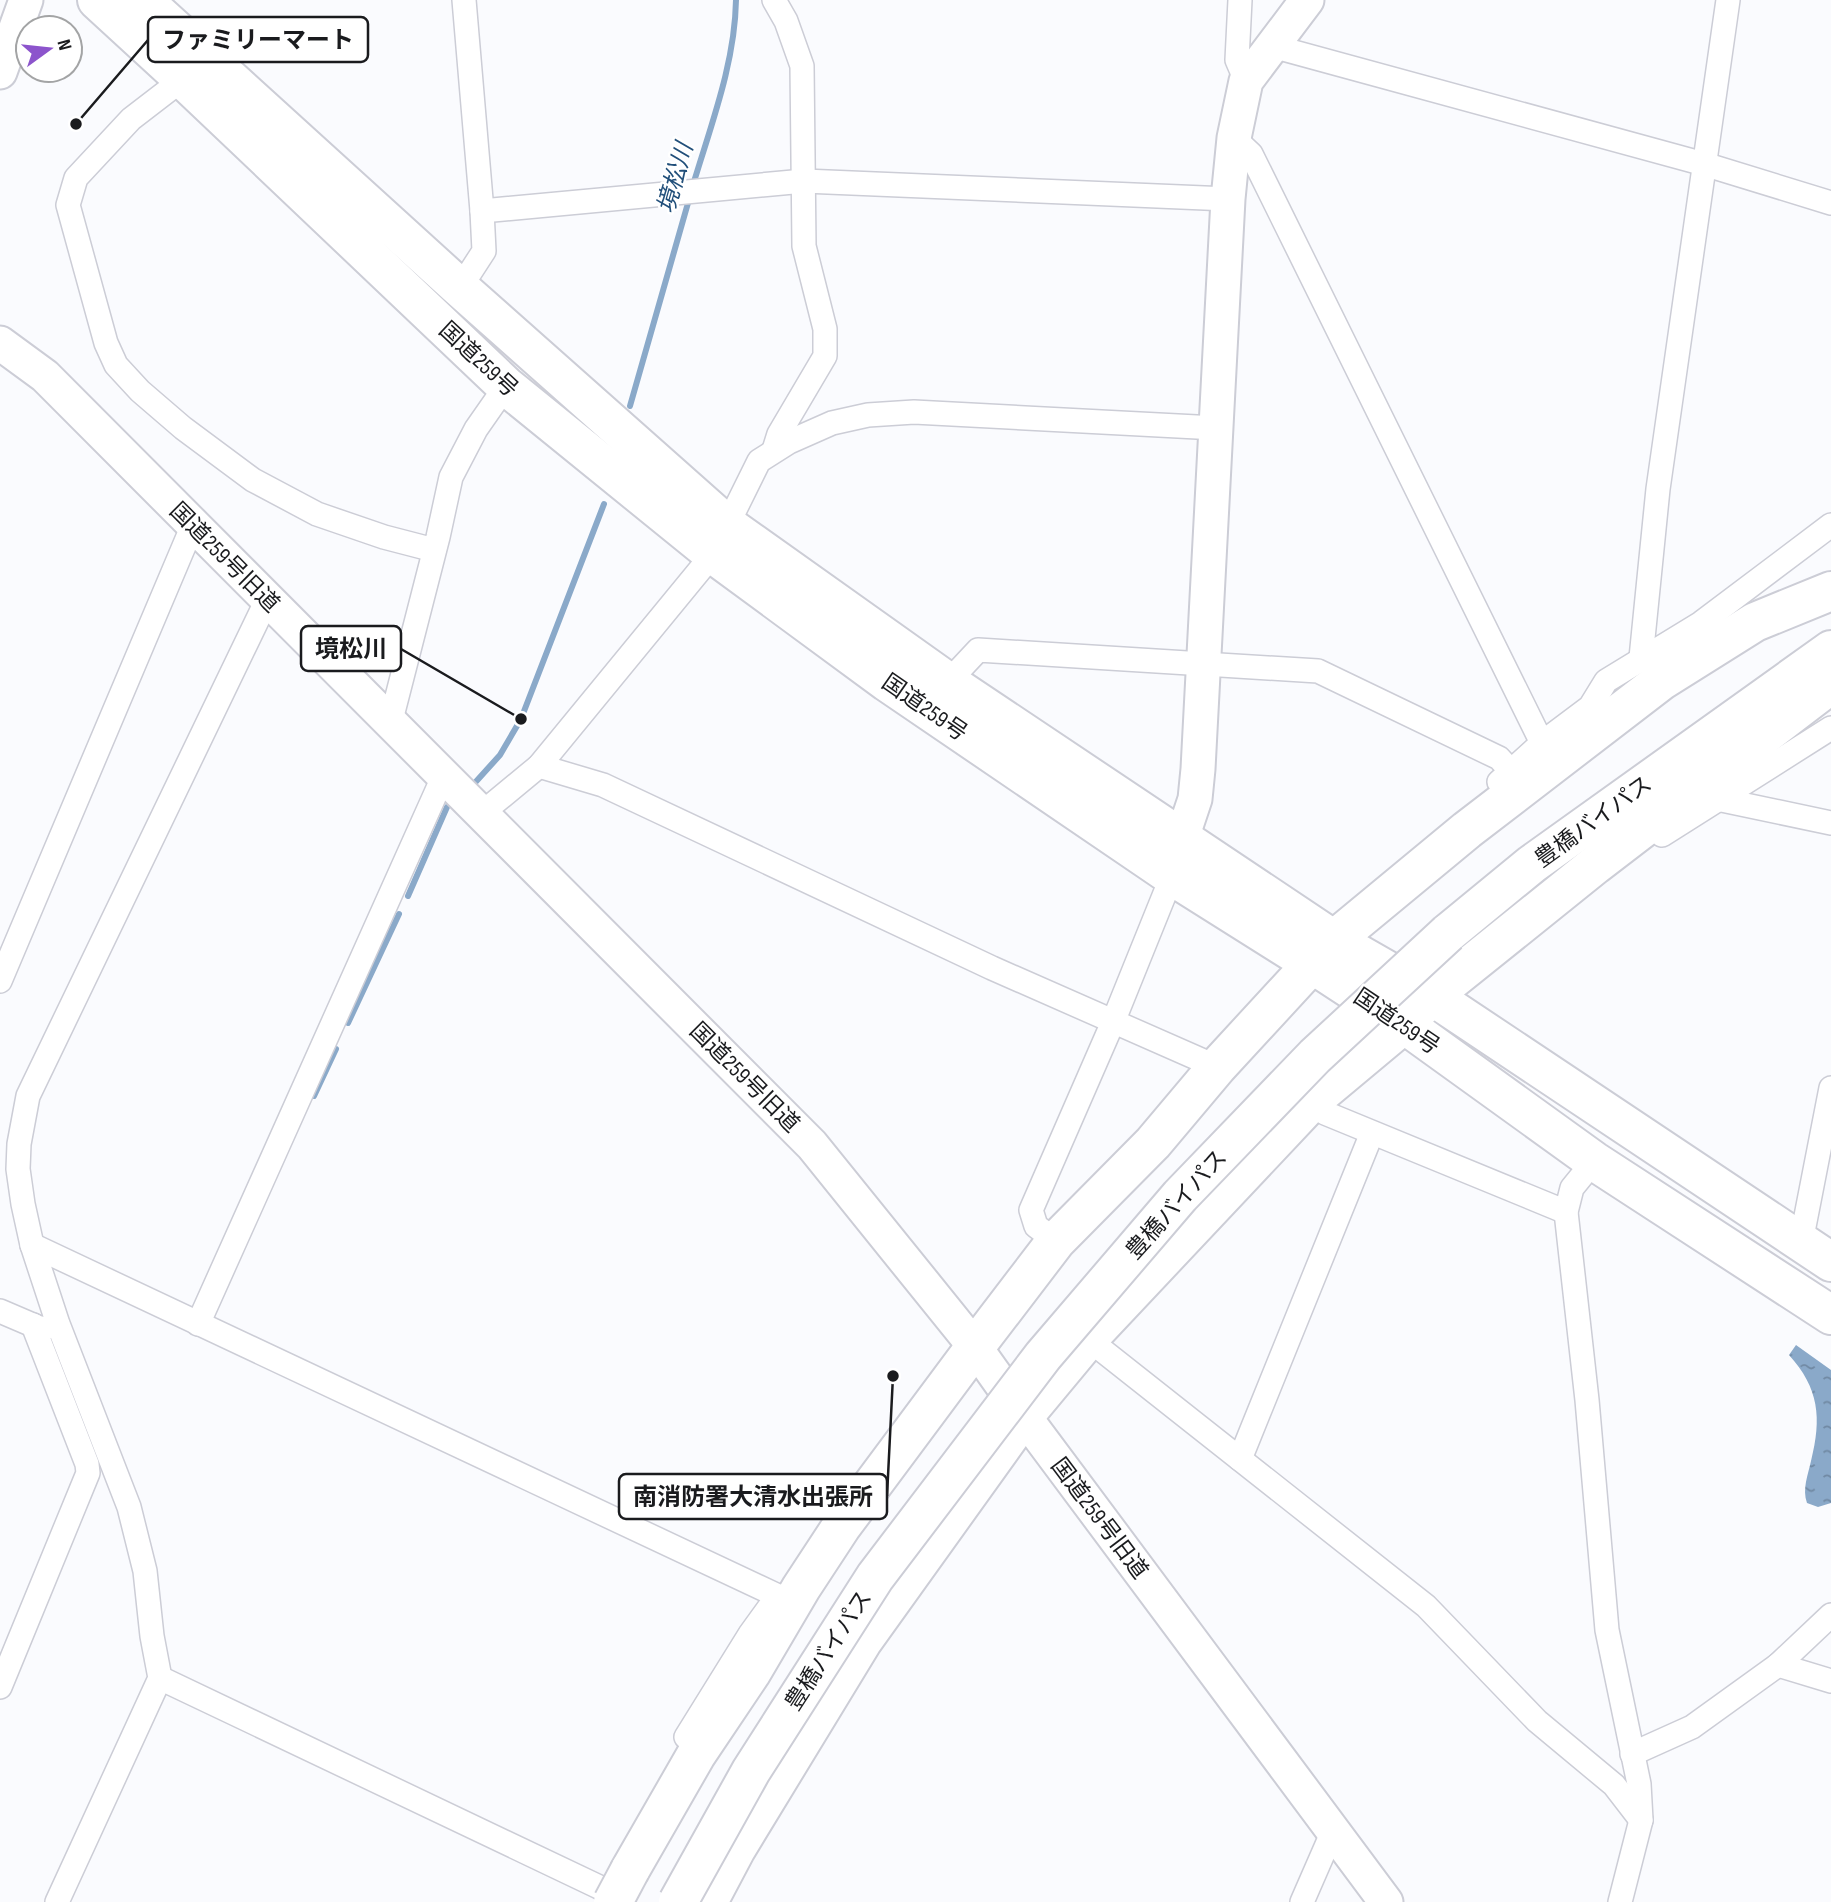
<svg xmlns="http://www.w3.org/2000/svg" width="1831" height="1902" font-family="'Sofia Sans Condensed','Noto Sans JP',sans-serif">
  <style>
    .water { fill: url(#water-ripples) }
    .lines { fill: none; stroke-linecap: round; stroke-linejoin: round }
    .stream { stroke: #8aa9c9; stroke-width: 6 }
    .street-casing { stroke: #cccdd6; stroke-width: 26 }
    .secondary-casing { stroke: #cccdd6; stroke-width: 37 }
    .highway-casing { stroke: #cccdd6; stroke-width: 42 }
    .street { stroke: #fff; stroke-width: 23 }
    .secondary { stroke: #fff; stroke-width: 33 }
    .highway { stroke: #fff; stroke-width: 38 }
    .highway-bridge-casing { stroke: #cccdd6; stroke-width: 42; stroke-linecap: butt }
    .highway-bridge { stroke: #fff; stroke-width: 38 }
    .labels { text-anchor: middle; stroke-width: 5; stroke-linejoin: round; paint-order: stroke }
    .street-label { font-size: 23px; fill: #1a1b1e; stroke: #fff }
    .water-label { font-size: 24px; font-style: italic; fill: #214f7a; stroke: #fff }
    .leader { fill: none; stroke: #1a1b1e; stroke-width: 2.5 }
    .callout-dot { fill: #1a1b1e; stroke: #fff; stroke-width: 2.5 }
    .callout { fill: #fff; stroke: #1a1b1e; stroke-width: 2.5 }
    .callout-label { font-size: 24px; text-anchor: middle; font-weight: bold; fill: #1a1b1e }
  </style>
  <defs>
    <pattern id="water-ripples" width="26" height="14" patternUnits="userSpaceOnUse" patternTransform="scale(1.75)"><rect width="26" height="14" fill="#8aa9c9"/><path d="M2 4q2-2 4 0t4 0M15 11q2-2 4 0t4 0" fill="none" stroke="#7089a3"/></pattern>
  </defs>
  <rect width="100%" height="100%" fill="#fafbfe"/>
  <path class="water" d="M1796 1345 1831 1370V1503L1818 1507 1807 1503C1802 1489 1808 1475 1811 1461 1822 1418 1819 1388 1789 1355Z"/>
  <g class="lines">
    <g class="stream">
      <path d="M693 185C711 125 735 63 736 0"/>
      <path d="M630 406 690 196"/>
      <path d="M472 786 500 755 521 719 604 504"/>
      <path d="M408 896 447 807"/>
      <path d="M348 1023 399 914"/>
      <path d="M314 1096 336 1049"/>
    </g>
    <defs>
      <g id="street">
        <path d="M774 0 786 21 802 66 804 246 825 329V356L779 434 774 450"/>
        <path d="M1240 0 1237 60 1246 81"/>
        <path d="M1272 46 1704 164 1831 203"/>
        <path d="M183 79 131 119 76 178 68 205 106 343 116 365 140 391 183 428 253 480 317 514 384 537 434 550"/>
        <path d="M1234 138 1251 154 1542 743"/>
        <path d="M482 211 804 181 1228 199"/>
        <path d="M460 288 484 251 482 211 464 0"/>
        <path d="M1641 658 1658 489 1728 0"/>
        <path d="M948 682 978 650 1318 671 1499 758 1511 771"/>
        <path d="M390 724 438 537 451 477 476 429 506 386"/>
        <path d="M539 766 603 785 992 968 1217 1067"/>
        <path d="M1499 782 1542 743 1590 707 1606 681 1701 623 1831 525"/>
        <path d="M1717 799 1831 823"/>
        <path d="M482 813 539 766 713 554 759 461 789 442 832 423 868 415 914 412 1216 428"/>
        <path d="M1662 835 1831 728"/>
        <path d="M0 981 193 525"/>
        <path d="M1313 1100 1325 1113 1566 1212"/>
        <path d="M1594 1161 1572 1188 1566 1212 1587 1400 1607 1630 1639 1784 1641 1820 1620 1902"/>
        <path d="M1056 1241 1036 1226 1031 1210 1113 1022 1172 876"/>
        <path d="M1801 1242 1831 1088"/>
        <path d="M32 1245 778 1596"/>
        <path d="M0 1311 42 1329 45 1328"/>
        <path d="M198 1324 444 775"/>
        <path d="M1088 1339 1426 1606 1537 1721 1614 1785 1641 1820"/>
        <path d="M1240 1459 1372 1133"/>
        <path d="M1778 1665 1831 1681"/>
        <path d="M160 1678 599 1887 624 1902"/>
        <path d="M0 1687 88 1473 87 1464 33 1325"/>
        <path d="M686 1737 750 1634 776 1598"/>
        <path d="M1632 1754 1692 1727 1778 1665 1831 1615"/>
        <path d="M57 1902 160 1678 152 1636 145 1571 129 1507 58 1324 32 1245 23 1204 18 1169 19 1144 28 1096 267 600"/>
        <path d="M1302 1902 1333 1831"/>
      </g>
      <g id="secondary">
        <path d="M0 72 26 0"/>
        <path d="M0 343 45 376 812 1145 975 1347 1024 1416 1386 1902"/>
        <path d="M1182 838 1195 799 1198 769 1228 199 1234 138 1246 81 1307 0"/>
      </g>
      <g id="highway">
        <path d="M97 0 183 79 506 386 713 554 887 682 1172 876 1312 964 1404 1024 1594 1161 1831 1315"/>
        <path d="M143 0 460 288 727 525 948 682 1334 940 1432 996 1831 1262"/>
        <path d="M1448 933 1532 864 1831 650"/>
        <path d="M630 1870 696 1755 751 1673 801 1588 841 1527 975 1347 1056 1241 1153 1143 1217 1067 1334 940 1467 830 1661 681 1755 622 1831 591"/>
        <path d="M708 1902 736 1849 862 1642 1024 1416 1088 1339 1313 1100 1404 1024 1432 996 1595 865 1831 684"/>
      </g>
    </defs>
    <use href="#street" class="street-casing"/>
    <use href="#secondary" class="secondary-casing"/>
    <use href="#highway" class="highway-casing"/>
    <use href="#street" class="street"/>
    <use href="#secondary" class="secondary"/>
    <use href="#highway" class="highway"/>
    <defs>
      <g id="highway-bridge">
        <path d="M613 1902 630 1870"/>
        <path d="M678 1902 751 1771 875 1577 1043 1356 1180 1196 1315 1056 1448 933"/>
      </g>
    </defs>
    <use href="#highway-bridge" class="highway-bridge-casing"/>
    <use href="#highway-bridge" class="highway-bridge"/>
  </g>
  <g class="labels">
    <g class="street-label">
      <text transform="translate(479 359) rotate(43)" y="8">国道259号</text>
      <text transform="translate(225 557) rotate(45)" y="8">国道259号旧道</text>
      <text transform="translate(925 707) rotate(35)" y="8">国道259号</text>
      <text transform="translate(1593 821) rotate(-36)" y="8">豊橋バイパス</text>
      <text transform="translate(1397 1021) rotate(34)" y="8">国道259号</text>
      <text transform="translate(745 1077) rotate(45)" y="8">国道259号旧道</text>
      <text transform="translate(1176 1204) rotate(-48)" y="8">豊橋バイパス</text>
      <text transform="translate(1100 1518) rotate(53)" y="8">国道259号旧道</text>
      <text transform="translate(828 1650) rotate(-57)" y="8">豊橋バイパス</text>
    </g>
    <g class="water-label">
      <text transform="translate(675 178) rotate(-74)" y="8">境松川</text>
    </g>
  </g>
  <path class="leader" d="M76 124L148 40M521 719L401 649M893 1376L887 1496"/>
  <g class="callout-dot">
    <circle cx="76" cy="124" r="7"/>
    <circle cx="521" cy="719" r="7"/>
    <circle cx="893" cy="1376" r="7"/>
  </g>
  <g class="callout">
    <rect x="148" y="17" width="220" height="45" rx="7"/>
    <rect x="301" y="626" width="100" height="45" rx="7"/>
    <rect x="619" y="1474" width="268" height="45" rx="7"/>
  </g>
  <g class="callout-label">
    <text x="258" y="48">ファミリーマート</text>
    <text x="351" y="657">境松川</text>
    <text x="753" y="1505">南消防署大清水出張所</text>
  </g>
  <g transform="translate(49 49) rotate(75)"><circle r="33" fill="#ffffff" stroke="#a3a4a5" stroke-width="2"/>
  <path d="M0-5L12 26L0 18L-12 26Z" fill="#8c54cc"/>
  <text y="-10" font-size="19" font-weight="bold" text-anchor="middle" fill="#1a1b1e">N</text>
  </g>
</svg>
